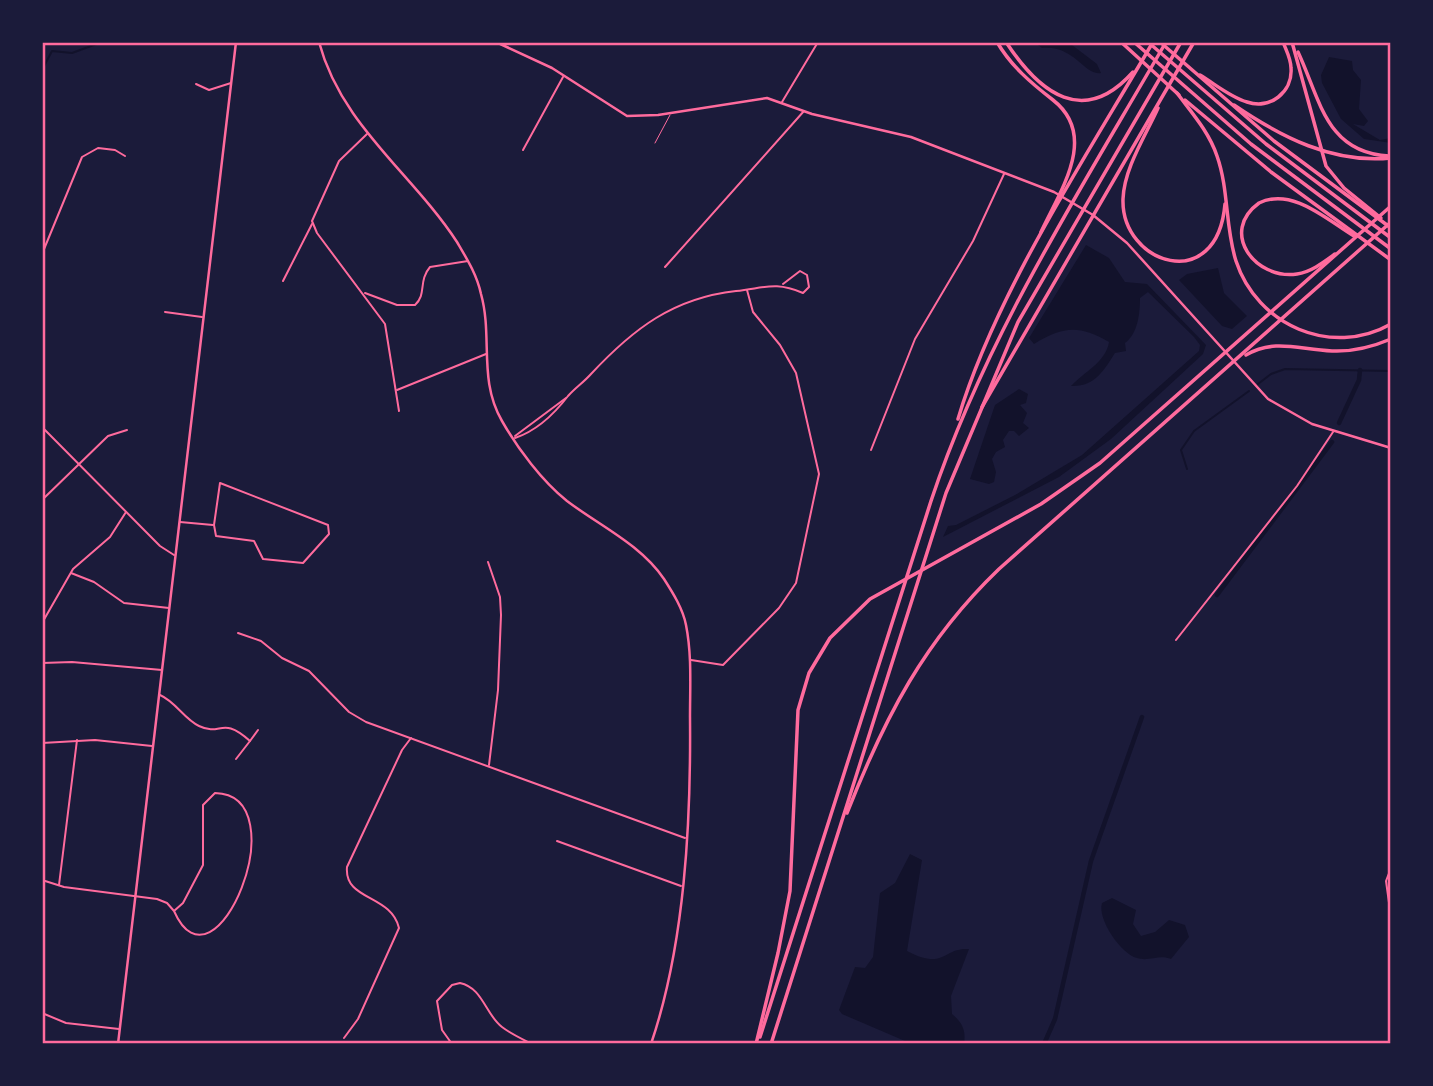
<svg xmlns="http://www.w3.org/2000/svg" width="1433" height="1086" font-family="'Work Sans',sans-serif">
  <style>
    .water { fill: #12122b }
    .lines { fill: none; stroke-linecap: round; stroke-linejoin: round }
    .stream { stroke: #12122b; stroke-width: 2 }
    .canal { stroke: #12122b; stroke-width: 4.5 }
    .service { stroke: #ff6b9d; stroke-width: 1 }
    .minor { stroke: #ff6b9d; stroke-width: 2 }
    .secondary { stroke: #ff6b9d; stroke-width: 2.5 }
    .motorway { stroke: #ff6b9d; stroke-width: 3.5 }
    .neatline { fill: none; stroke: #ff6b9d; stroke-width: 2.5 }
  </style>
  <rect width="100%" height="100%" fill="#1b1b3a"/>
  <g class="water">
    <path d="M1034 42H1065L1072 45 1097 64 1101 73C1084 76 1075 45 1042 48Z"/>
    <path d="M1329 57 1352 61 1353 70 1361 80 1359 109 1368 121 1364 126 1353 124 1380 140 1391 138V143L1364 139 1341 119 1322 83 1321 75Z"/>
    <path d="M1086 245 1109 258 1125 282 1147 284 1206 345 1203 354 1111 439 1059 477 943 537 948 526 956 525 1015 495 1082 455 1199 351 1200 345 1194 337 1148 292 1140 298C1140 313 1138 334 1125 343L1126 351 1115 353C1104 370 1095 387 1071 386 1084 372 1106 362 1109 342 1079 325 1064 326 1034 344L1029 338Z"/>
    <path d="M1218 268 1224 293 1247 316 1232 329 1222 326 1179 280 1187 274Z"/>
    <path d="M1019 389 1028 394 1026 403 1020 405 1027 413 1023 423 1029 428 1019 436 1014 431H1009L1003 440 1005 447 996 452 992 459 996 472 994 482 989 484 970 479 995 405Z"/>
    <path d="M910 854 922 860 907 951C945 971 943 947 969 949L951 996 952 1014C963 1023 966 1031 964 1044H912L842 1014 839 1010 855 967 865 968 873 957 880 893 895 883Z"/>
    <path d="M1112 898 1136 910 1133 924 1141 936 1155 932 1169 920 1185 925 1189 937 1171 959C1159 954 1149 962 1137 958 1121 954 1097 919 1102 903Z"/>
  </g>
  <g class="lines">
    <g class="stream">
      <path d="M42 70 52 51 72 53 102 42"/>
      <path d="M1258 384 1271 374 1285 369 1391 371"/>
      <path d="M1187 469 1181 450 1194 431 1249 391"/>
    </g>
    <g class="canal">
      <path d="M1339 423 1359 380 1360 370"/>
      <path d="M1217 595 1332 442"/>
      <path d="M1044 1044 1055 1019 1091 861 1142 717"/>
    </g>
    <path class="service" d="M655 143 670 115"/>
    <g class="minor">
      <path d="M196 84 209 90 231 83"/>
      <path d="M782 102 818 42"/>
      <path d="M367 134 339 161 312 221 317 233 385 324 399 411"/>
      <path d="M523 150 563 77"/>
      <path d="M42 254 82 157 98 148 115 150 125 156"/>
      <path d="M665 267 804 111"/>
      <path d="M283 281 312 224"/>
      <path d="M365 293 397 305H415C427 294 418 281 430 267L468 261"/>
      <path d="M165 312 202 317"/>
      <path d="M397 390 486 354"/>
      <path d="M42 427 160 546 174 555"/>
      <path d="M515 436 566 398"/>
      <path d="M515 438C536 431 555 413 568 396 575 388 584 382 591 374 633 329 673 298 736 291 765 288 775 281 803 293L809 287 807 275 800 271 783 284"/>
      <path d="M871 450 915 339 973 241 1004 174"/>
      <path d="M220 483 328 525 329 534 303 563 263 559 254 541 216 536 214 525Z"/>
      <path d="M42 500 108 436 127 430"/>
      <path d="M180 522 213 525"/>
      <path d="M488 562 500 597 501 615 498 690 489 765"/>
      <path d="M71 573 94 582 124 603 169 608"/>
      <path d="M42 623 73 569 110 537 126 512"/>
      <path d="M238 633 261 641 282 658 309 671 349 712 366 722 685 838"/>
      <path d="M1176 640 1297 486 1333 432"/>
      <path d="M691 660 723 665 779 608 796 583 819 474 796 373 780 345 753 312 747 290"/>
      <path d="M42 663 72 662 162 670"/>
      <path d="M160 695C176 702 184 719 199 726 222 737 221 715 250 741L236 759"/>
      <path d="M250 741 258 730"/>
      <path d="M42 743 95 740 152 746"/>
      <path d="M557 841 681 886"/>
      <path d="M1391 868 1386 881 1391 917"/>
      <path d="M42 880 64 887 157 899 167 903 174 911 183 903 203 865V805L215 793C300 795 215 1004 174 911"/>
      <path d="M59 885 77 740"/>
      <path d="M42 1013 66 1023 119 1029"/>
      <path d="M344 1038 358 1019 399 928C391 894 344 901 347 867L402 750 411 738"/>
      <path d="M452 1044 442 1030 437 1001 452 985 460 983C483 988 485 1014 502 1027 511 1034 522 1039 532 1044"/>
      <path d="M510 1044 526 1042"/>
    </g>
    <g class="secondary">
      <path d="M319 42C341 125 412 173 457 242 467 259 477 275 481 294 493 337 478 380 502 421 518 449 542 481 567 501 600 526 640 544 664 579 673 593 683 609 686 625 692 655 690 686 690 717 691 822 685 944 651 1044"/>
      <path d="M496 42 552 68 627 116 658 115 767 98 812 114 911 137 1054 192 1093 215 1127 243 1268 399 1312 424 1391 448"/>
      <path d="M118 1044 236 42"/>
    </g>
    <g class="motorway">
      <path d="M997 42C1011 66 1031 83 1053 100 1099 136 1060 191 1041 232"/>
      <path d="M1006 42C1040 94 1084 127 1133 72"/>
      <path d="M1121 42 1179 95"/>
      <path d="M1134 42 1251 144 1391 249"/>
      <path d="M1148 42 1266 144 1391 238"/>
      <path d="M1160 42 1274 141 1391 228"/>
      <path d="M1292 42 1326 166 1344 188 1381 218"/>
      <path d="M1298 52C1320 99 1326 153 1389 156"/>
      <path d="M1200 75C1215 84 1230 97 1247 102 1270 110 1293 92 1291 68 1291 59 1286 50 1283 42"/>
      <path d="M1177 93C1192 113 1209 132 1217 156 1229 190 1225 227 1236 261 1257 325 1331 358 1391 324"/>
      <path d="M1185 100 1271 172 1391 260"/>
      <path d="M1234 105C1281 137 1333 164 1391 158"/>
      <path d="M1158 108C1146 135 1124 168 1123 199 1121 264 1217 296 1225 204"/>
      <path d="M1335 254C1324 262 1311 272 1297 274 1255 280 1219 232 1259 203 1292 187 1326 219 1354 236"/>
      <path d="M1246 355C1275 338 1300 350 1332 351 1353 352 1372 347 1391 339"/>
      <path d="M982 407 1194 42"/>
      <path d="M958 419C996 292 1086 157 1153 42"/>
      <path d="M847 813C885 717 924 641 999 569L1391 222"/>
      <path d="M760 1037 931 501C986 336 1080 191 1166 42"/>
      <path d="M756 1044 778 953 790 891 798 710 809 673 830 638 870 599 1041 504 1100 463 1391 206"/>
      <path d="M771 1044 946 493 1018 322 1181 42"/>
    </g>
  </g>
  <rect width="1433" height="1086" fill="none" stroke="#1b1b3a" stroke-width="88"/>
  <rect x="44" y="44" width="1345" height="998" class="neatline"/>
</svg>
